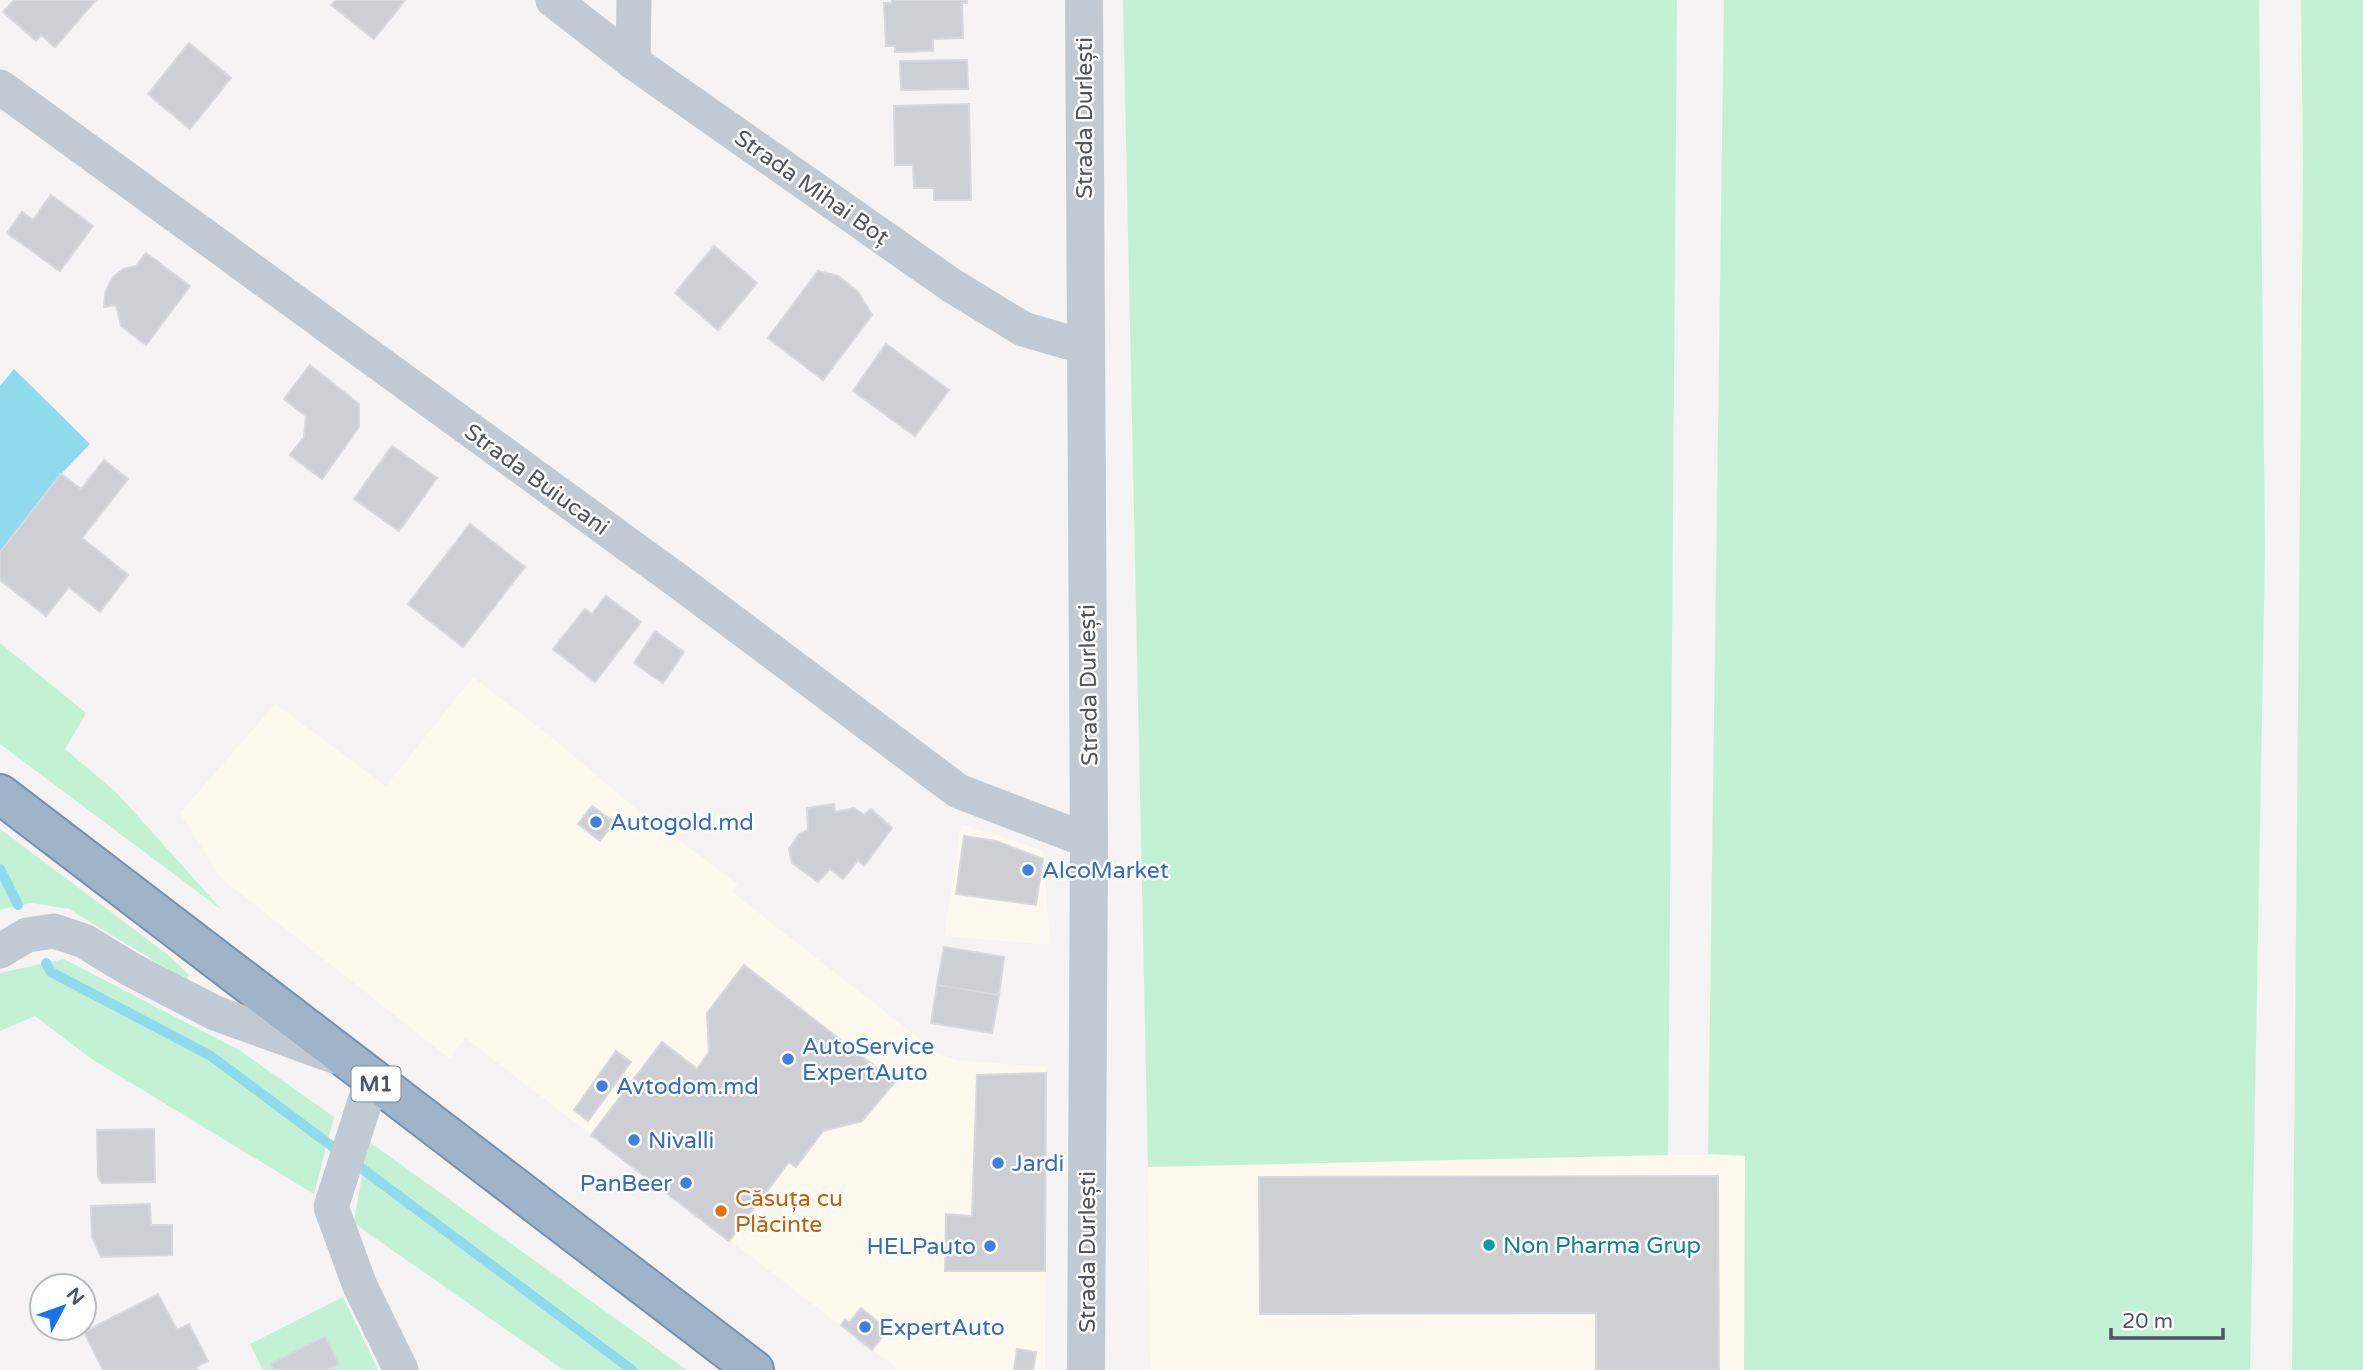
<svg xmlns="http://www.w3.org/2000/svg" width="2363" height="1370" font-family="'Varela Round',sans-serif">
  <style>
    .commercial { fill: #fdf9ef }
    .green { fill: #c3f1d5 }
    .water { fill: #90daee }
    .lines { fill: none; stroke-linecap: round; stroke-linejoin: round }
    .stream { stroke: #90daee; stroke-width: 10 }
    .building { fill: #cdcfd5; stroke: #d7d9de; stroke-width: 2 }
    .trunk-casing { stroke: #7690ad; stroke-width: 42 }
    .minor { stroke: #c1cad2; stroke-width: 35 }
    .tertiary { stroke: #c1cad2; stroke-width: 38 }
    .trunk { stroke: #9fb4c9; stroke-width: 38 }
    .shop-dot { fill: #3f7fe0; stroke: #fff; stroke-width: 2.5 }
    .food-dot { fill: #e8710a; stroke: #fff; stroke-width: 2.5 }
    .culture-dot { fill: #0f9aa8; stroke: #fff; stroke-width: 2.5 }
    .labels { text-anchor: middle; stroke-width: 5; stroke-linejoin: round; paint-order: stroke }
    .shield { fill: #fff; stroke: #808990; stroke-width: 2 }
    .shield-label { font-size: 21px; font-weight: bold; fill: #4a5661 }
    .street-label { font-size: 23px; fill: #4a5661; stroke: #fff }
    .shop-label { font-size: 23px; fill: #366cbe; stroke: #fff; text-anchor: start }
    .food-label { font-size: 23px; fill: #c56008; stroke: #fff; text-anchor: start }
    .culture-label { font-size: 23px; fill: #0d838f; stroke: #fff; text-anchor: start }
  </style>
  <rect width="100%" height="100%" fill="#f5f3f3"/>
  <g class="commercial">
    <path d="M473 677 560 744 629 803 738 884 732 892 939 1054 956 1060 1046 1067 1045 1370H899L465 1038 450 1059 221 878 180 813 275 704 386 786Z"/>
    <path d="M961 824 1042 850 1051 945 944 936Z"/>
    <path d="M1668 1155H1745L1744 1370H1150L1148 1167Z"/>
  </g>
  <g class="green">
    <path d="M1123 0H1677L1668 1155 1148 1167Z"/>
    <path d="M1724 0H2259L2265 551 2250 1370H1744L1745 1156 1708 1154Z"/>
    <path d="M2301 0H2363V1370H2292L2303 166Z"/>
    <path d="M0 643 86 713 65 749 117 793 222 910 0 744Z"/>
    <path d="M0 829 168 955 189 975 186 980 69 909 31 903 0 910Z"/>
    <path d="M64 959 239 1050 334 1117 314 1194 93 1060 35 1016 0 1031V973Z"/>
    <path d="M368 1141 687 1370H564L365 1231 354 1222Z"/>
    <path d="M343 1297 378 1370H263L250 1344Z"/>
  </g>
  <path class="water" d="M14 369 90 444 61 474 0 552V386Z"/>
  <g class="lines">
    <g class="stream">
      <path d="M0 869 18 905"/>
      <path d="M46 963 51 972 211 1056 632 1370"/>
    </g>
  </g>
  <g class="building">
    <path d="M14 0H96L55 47 41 35 36 41 3 12Z"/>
    <path d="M336 0H405L374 39 331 5Z"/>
    <path d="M892 0H967V3H962L963 38 933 39V51L895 52V46H886L884 3H892Z"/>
    <path d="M189 43 231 78 190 129 148 94Z"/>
    <path d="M967 60 968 89 901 90 900 61Z"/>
    <path d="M969 104 971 200H934V188H914L913 165H895L894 106Z"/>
    <path d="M51 195 93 226 60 271 7 233 22 212 33 220Z"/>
    <path d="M714 246 757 283 718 330 675 293Z"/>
    <path d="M146 253 190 286 146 345 121 326 116 305 104 307 105 293 112 278 123 269 136 266Z"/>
    <path d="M818 271 838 276 858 292 872 315 823 380 768 338Z"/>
    <path d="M886 344 949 390 915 436 853 391Z"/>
    <path d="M310 365 359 404V427L322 479 290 455 304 437 306 416 284 399Z"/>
    <path d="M392 446 437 478 399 531 354 499Z"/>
    <path d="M104 460 128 479 82 538 128 575 100 612 69 587 46 616 0 580V552L61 474 81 489Z"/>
    <path d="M470 524 525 567 463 647 408 604Z"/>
    <path d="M606 596 641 622 595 682 553 649 585 609 592 614Z"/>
    <path d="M655 631 684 652 663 683 634 663Z"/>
    <path d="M834 804 835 812 854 808 864 815 871 809 892 828 864 866 858 860 843 879 830 869 818 882 792 863 789 849 799 834 808 830 807 808Z"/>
    <path d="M592 806 614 822 600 841 578 824Z"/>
    <path d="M964 836 996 841 1043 859 1036 905 956 894Z"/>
    <path d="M944 947 1004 957 999 995 937 985Z"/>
    <path d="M744 965 895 1082 862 1121 823 1131 796 1167 789 1162 729 1241 591 1135 662 1042 697 1069 709 1052 707 1013Z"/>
    <path d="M937 985 999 995 992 1033 931 1023Z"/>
    <path d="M616 1051 631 1062 588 1121 574 1110Z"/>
    <path d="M1046 1073 1045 1271H945L946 1214 972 1216 977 1075Z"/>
    <path d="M154 1129 155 1182 102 1183 98 1177 97 1130Z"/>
    <path d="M1718 1176 1719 1370H1596V1313L1260 1314 1259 1177Z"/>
    <path d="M150 1204 151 1225H172V1255L101 1257 92 1237 91 1206Z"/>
    <path d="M158 1294 177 1330 189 1324 208 1361 196 1367 198 1370H103L84 1332Z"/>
    <path d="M861 1308 888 1330 872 1350 841 1325 845 1319 849 1323Z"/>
    <path d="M325 1336 339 1364 327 1370H274L271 1364Z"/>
    <path d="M1017 1349 1036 1352 1033 1370H1014Z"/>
  </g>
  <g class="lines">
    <defs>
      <path id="trunk" d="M0 794 754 1370"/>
    </defs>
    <use href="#trunk" class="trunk-casing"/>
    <g class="minor">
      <path d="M553 0 633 62 951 285 1023 329 1085 347"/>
      <path d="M633 62 634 0"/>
      <path d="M0 87 678 581 958 791 1089 841"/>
      <path d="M0 951 27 935 54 931 84 941 130 969 215 1013 334 1056"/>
      <path d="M372 1080 331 1207 360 1286 401 1370"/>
    </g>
    <path class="tertiary" d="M1084 0 1089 841 1086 1370"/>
    <use href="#trunk" class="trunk"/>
  </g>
  <g class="shop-dot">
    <circle cx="596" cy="822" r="7"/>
    <circle cx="1028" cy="870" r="7"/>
    <circle cx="788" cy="1059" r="7"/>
    <circle cx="602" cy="1086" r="7"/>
    <circle cx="634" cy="1140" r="7"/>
    <circle cx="998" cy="1163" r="7"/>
    <circle cx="686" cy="1183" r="7"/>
    <circle cx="990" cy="1246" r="7"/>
    <circle cx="865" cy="1327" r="7"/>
  </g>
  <circle class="food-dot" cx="721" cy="1211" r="7"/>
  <circle class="culture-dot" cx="1489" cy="1245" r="7"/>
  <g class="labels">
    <rect class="shield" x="351.5" y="1066.5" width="49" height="35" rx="5"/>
    <g class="shield-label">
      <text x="376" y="1091">M1</text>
    </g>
    <g class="street-label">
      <text transform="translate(1084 118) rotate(-90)" y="8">Strada Durlești</text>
      <text transform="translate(812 187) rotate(35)" y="8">Strada Mihai Boț</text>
      <text transform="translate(537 479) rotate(36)" y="8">Strada Buiucani</text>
      <text transform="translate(1088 685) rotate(-91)" y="8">Strada Durlești</text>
      <text transform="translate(1087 1252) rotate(-90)" y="8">Strada Durlești</text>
    </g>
    <g class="shop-label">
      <text x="610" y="830">Autogold.md</text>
      <text x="1042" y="878">AlcoMarket</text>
      <text x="802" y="1054">AutoService<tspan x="802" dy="26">ExpertAuto</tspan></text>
      <text x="616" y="1094">Avtodom.md</text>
      <text x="648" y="1148">Nivalli</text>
      <text x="1012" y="1171">Jardi</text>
      <text x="672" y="1191" text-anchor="end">PanBeer</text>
      <text x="976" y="1254" text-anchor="end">HELPauto</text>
      <text x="879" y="1335">ExpertAuto</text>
    </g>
    <g class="food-label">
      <text x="735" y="1206">Căsuța cu<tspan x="735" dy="26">Plăcinte</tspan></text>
    </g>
    <g class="culture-label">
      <text x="1503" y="1253">Non Pharma Grup</text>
    </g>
  </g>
  <g transform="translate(63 1307) rotate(49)"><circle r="33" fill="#ffffff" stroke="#b7bbc0" stroke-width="2"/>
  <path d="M0-5L12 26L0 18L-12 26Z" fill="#1a73e8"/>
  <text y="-10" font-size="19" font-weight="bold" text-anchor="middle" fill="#4a5661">N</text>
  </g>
  <path d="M2111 1328v10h112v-10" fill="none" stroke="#4a5661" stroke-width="3.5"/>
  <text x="2122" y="1328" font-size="21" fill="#4a5661" stroke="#ffffff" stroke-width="5" paint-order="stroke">20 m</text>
</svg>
